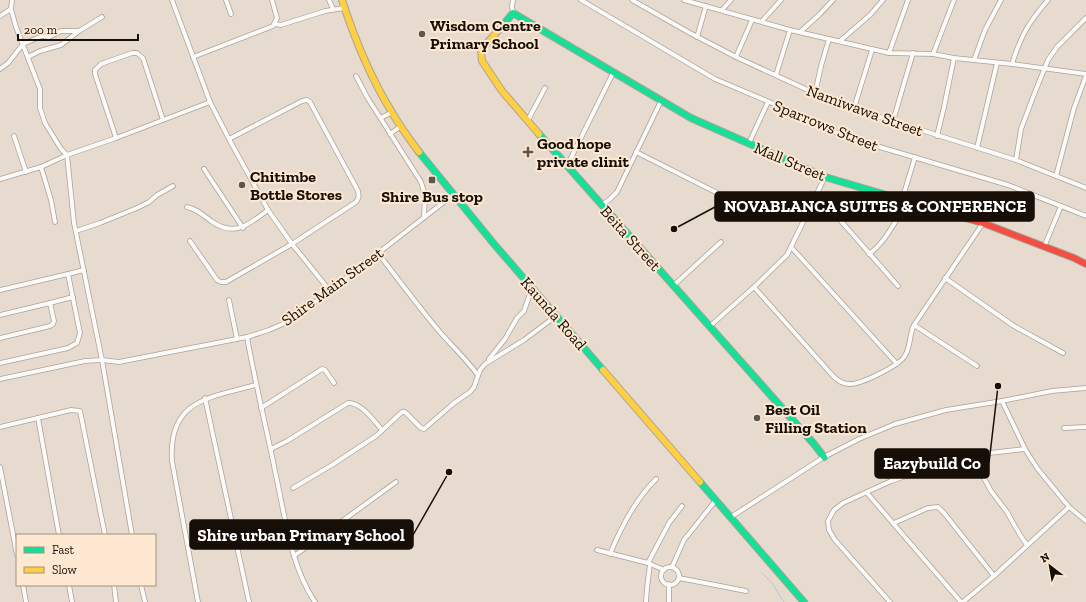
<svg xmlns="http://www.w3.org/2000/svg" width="1086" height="602" font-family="'Zilla Slab',serif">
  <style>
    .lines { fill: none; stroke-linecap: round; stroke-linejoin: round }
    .stream { stroke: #b1c7d8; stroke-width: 1 }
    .street-casing { stroke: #aba298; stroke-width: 5.5 }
    .fast-casing { stroke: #aba298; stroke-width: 8 }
    .slow-casing { stroke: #aba298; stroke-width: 8 }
    .jam-casing { stroke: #aba298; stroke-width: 8 }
    .street { stroke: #fbfaf8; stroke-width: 4 }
    .fast { stroke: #16e098; stroke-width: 6 }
    .slow { stroke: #ffcf43; stroke-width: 6 }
    .jam { stroke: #f24e42; stroke-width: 6 }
    .poi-dot { fill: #5f564d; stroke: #fee8d1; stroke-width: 1.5 }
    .labels { text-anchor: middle; stroke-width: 4; stroke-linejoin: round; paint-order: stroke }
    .poi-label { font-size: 16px; font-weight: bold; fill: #160e07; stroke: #fee8d1; text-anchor: start }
    .street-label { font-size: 16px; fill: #160e07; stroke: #fee8d1 }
    .leader { fill: none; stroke: #160e07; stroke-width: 1.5 }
    .callout-dot { fill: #160e07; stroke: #fee8d1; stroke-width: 1.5 }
    .callout { fill: #160e07; stroke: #160e07; stroke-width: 1.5 }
    .callout-label { font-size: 17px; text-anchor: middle; font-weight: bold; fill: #fff }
  </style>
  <rect width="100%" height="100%" fill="#e6dbce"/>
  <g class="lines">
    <path class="stream" d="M762 573 772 583 784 602"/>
    <defs>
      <g id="street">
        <path d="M12 0 11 9 16 27 40 89V108L45 123 61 149 67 155 74 223 102 360 132 535"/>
        <path d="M172 0 210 102 229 139 268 210 292 244 330 291"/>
        <path d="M226 0 231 14"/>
        <path d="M329 0 333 9"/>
        <path d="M581 0 715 79 800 115 837 133 873 145 1008 185 1086 216"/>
        <path d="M632 0 690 33 736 57 836 103 1016 160 1086 188"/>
        <path d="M684 0 790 30 889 53 933 54 954 58 1012 64 1086 74"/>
        <path d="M722 10 731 0"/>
        <path d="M513 13 512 6 513 0"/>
        <path d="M0 16 11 9"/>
        <path d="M762 21 781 0"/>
        <path d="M275 24 281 25 325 11 344 8"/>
        <path d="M800 32 819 15 833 0"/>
        <path d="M697 37 706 6"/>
        <path d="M840 41 870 15 883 0"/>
        <path d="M889 53 908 0"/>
        <path d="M933 54 954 0"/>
        <path d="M28 57 40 51 61 45 79 31 102 17"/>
        <path d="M193 57 273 26 277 18 272 0"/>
        <path d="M736 57 752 20"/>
        <path d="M974 60 985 30 1001 0"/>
        <path d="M1012 64C1021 35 1029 22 1048 0"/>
        <path d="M0 69 8 63 23 44 42 36 49 37 61 31H79"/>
        <path d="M776 75 790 30"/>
        <path d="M356 76 367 97 421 182 425 195 424 217"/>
        <path d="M815 94 821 66 829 39"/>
        <path d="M854 108 872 50"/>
        <path d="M381 118 392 112"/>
        <path d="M528 120 545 88"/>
        <path d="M893 121 913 53"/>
        <path d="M390 134 401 126"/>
        <path d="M14 136 26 172"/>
        <path d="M937 136 944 107 954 58"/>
        <path d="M116 138 95 74V70L101 64 132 53H137L143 58 163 120"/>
        <path d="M749 143 768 102"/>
        <path d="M977 148 997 63"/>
        <path d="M636 152 767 218"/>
        <path d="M1016 160 1021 129 1035 92 1048 60 1057 47 1086 18"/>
        <path d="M567 166 613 73"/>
        <path d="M41 167 51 200 55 222"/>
        <path d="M204 169 243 228"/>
        <path d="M1056 176 1074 108 1086 76"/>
        <path d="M0 179 41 167 67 155 116 138 210 102"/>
        <path d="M902 200 915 157"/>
        <path d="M601 205 609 200 617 192 661 101"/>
        <path d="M187 207C197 209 203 215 211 221 235 238 249 224 268 210"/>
        <path d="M840 220 898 286"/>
        <path d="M76 231 100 223 137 208 149 202 157 195 173 186"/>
        <path d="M190 241 217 280 221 282H226L292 244 356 202C359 198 359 196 358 191L310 102 307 100 302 101 229 139"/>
        <path d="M1044 247 1061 206"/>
        <path d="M792 248 897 364"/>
        <path d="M378 253C398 279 418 306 439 331 452 346 466 359 478 375"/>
        <path d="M869 254C886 242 896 219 908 202"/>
        <path d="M68 274 84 270"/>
        <path d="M945 278 1014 326 1063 353"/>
        <path d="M674 285 721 242"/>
        <path d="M754 287 833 376C838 381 843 384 849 384 860 385 898 366 904 357 911 349 909 334 914 325L983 223"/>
        <path d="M0 290 68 274 80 333 77 343 68 348 0 363"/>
        <path d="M229 300 237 339"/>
        <path d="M50 303 73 297"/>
        <path d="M0 315 50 303 54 321 53 324 50 326 0 338"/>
        <path d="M914 325 977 366"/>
        <path d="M709 327 754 287 787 255 825 177"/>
        <path d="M247 337C255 382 266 426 275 471 285 515 290 565 315 602"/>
        <path d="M489 359 505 339 517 318 524 311 532 288"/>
        <path d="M0 379 85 361 102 360 119 362 247 337 269 330 285 323 301 313 453 195"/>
        <path d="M205 398 249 602"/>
        <path d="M1002 401 1025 449 1037 468 1069 507 1086 521"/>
        <path d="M261 408 322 369 325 370 334 383"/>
        <path d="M38 418 59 535"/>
        <path d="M0 427 71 410 80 411 105 535"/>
        <path d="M1064 428 1086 427"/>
        <path d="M271 449 287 441 348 403C361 402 374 421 382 430"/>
        <path d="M972 456 991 491 1007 512 1020 535 1027 545"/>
        <path d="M0 467 17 555"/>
        <path d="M293 488 332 465 376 436 402 412H405L421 428 424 429 454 403 470 392 474 387 480 370 485 364 524 340 556 316"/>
        <path d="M867 493 961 602"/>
        <path d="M731 517 824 457 859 439 895 424 946 410 1002 401 1052 391 1086 388"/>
        <path d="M894 523 928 508 938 507 944 513 994 576"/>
        <path d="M597 550 648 563 664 570"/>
        <path d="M610 554C621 527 635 500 656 479"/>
        <path d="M294 556 396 482"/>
        <path d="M648 563 669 523 682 506"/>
        <path d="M672 567 684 540 716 500"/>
        <circle cx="670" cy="576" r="9"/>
        <path d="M679 578 746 591"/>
        <path d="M669 584V602"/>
        <path d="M23 585 26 602"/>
        <path d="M69 585 72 602"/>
        <path d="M114 585 116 602"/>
        <path d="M141 585 145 602"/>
        <path d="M198 602 172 461C168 400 208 398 256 385"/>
        <path d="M646 602 647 588 650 564"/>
        <path d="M890 602 835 540 829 530 828 521 834 510 843 503 891 481 927 469 981 454 1025 449"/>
        <path d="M963 602 994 576 1069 507"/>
      </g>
      <g id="fast">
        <path d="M503 25 513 13 691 118 825 177 965 218"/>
        <path d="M539 134 814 444 824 457"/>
        <path d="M419 152 494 244 603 370"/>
        <path d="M700 482 804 602"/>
      </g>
      <g id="slow">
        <path d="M342 0C355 40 371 79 393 114 401 128 410 140 419 152"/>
        <path d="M503 25 481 50 482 61 502 91 539 134"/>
        <path d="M603 370 700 482"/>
      </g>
      <path id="jam" d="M965 218 983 223 1074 258 1086 264"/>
    </defs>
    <use href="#street" class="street-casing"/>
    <use href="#fast" class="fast-casing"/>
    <use href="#slow" class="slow-casing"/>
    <use href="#jam" class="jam-casing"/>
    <use href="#street" class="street"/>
    <use href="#fast" class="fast"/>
    <use href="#slow" class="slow"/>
    <use href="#jam" class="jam"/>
  </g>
  <g class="poi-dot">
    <circle cx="422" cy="34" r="4"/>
    <path d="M526 146h4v4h4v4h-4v4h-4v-4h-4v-4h4z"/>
    <rect x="428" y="176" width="8" height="8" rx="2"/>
    <circle cx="242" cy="185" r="4"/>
    <circle cx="757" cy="418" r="4"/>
  </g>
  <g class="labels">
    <g class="poi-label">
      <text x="430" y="31">Wisdom Centre<tspan x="430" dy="18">Primary School</tspan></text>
      <text x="537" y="149">Good hope<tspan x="537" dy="18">private clinit</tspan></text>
      <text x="250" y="182">Chitimbe<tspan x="250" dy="18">Bottle Stores</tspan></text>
      <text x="432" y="202" text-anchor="middle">Shire Bus stop</text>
      <text x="765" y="415">Best Oil<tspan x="765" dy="18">Filling Station</tspan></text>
    </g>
    <g class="street-label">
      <text transform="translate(865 110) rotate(20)" y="6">Namiwawa Street</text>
      <text transform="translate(826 125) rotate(22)" y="6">Sparrows Street</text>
      <text transform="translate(790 161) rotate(23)" y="6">Mall Street</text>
      <text transform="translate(631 238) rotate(48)" y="6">Beita Street</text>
      <text transform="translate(332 286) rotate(-36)" y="6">Shire Main Street</text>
      <text transform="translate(554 313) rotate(49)" y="6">Kaunda Road</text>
    </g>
  </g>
  <path class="leader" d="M674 229L715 207M998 386L989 463M449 472L413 535"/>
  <g class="callout-dot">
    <circle cx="674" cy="229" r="4"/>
    <circle cx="998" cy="386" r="4"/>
    <circle cx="449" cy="472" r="4"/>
  </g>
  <g class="callout">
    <rect x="715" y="192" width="319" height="29" rx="4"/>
    <rect x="875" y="449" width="114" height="29" rx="4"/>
    <rect x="190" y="520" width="223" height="29" rx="4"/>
  </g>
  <g class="callout-label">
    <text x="875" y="212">NOVABLANCA SUITES &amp; CONFERENCE</text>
    <text x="932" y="469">Eazybuild Co</text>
    <text x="301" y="541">Shire urban Primary School</text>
  </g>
  <rect x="16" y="534" width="140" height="52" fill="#fee8d1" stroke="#a19180"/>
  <rect x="24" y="547" width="20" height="6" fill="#16e098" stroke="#a19180"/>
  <text x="52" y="554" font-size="12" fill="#160e07">Fast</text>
  <rect x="24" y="567" width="20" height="6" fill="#ffcf43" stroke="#a19180"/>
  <text x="52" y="574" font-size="12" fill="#160e07">Slow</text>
  <g transform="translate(1050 566) rotate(329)" stroke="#fee8d1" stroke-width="3" paint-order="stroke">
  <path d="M0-3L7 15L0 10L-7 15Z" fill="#160e07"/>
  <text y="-6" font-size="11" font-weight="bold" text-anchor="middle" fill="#160e07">N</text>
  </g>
  <path d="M18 34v6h120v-6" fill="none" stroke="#160e07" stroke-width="2"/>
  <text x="24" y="34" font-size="12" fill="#160e07" stroke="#fee8d1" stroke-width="3" paint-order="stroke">200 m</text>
</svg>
